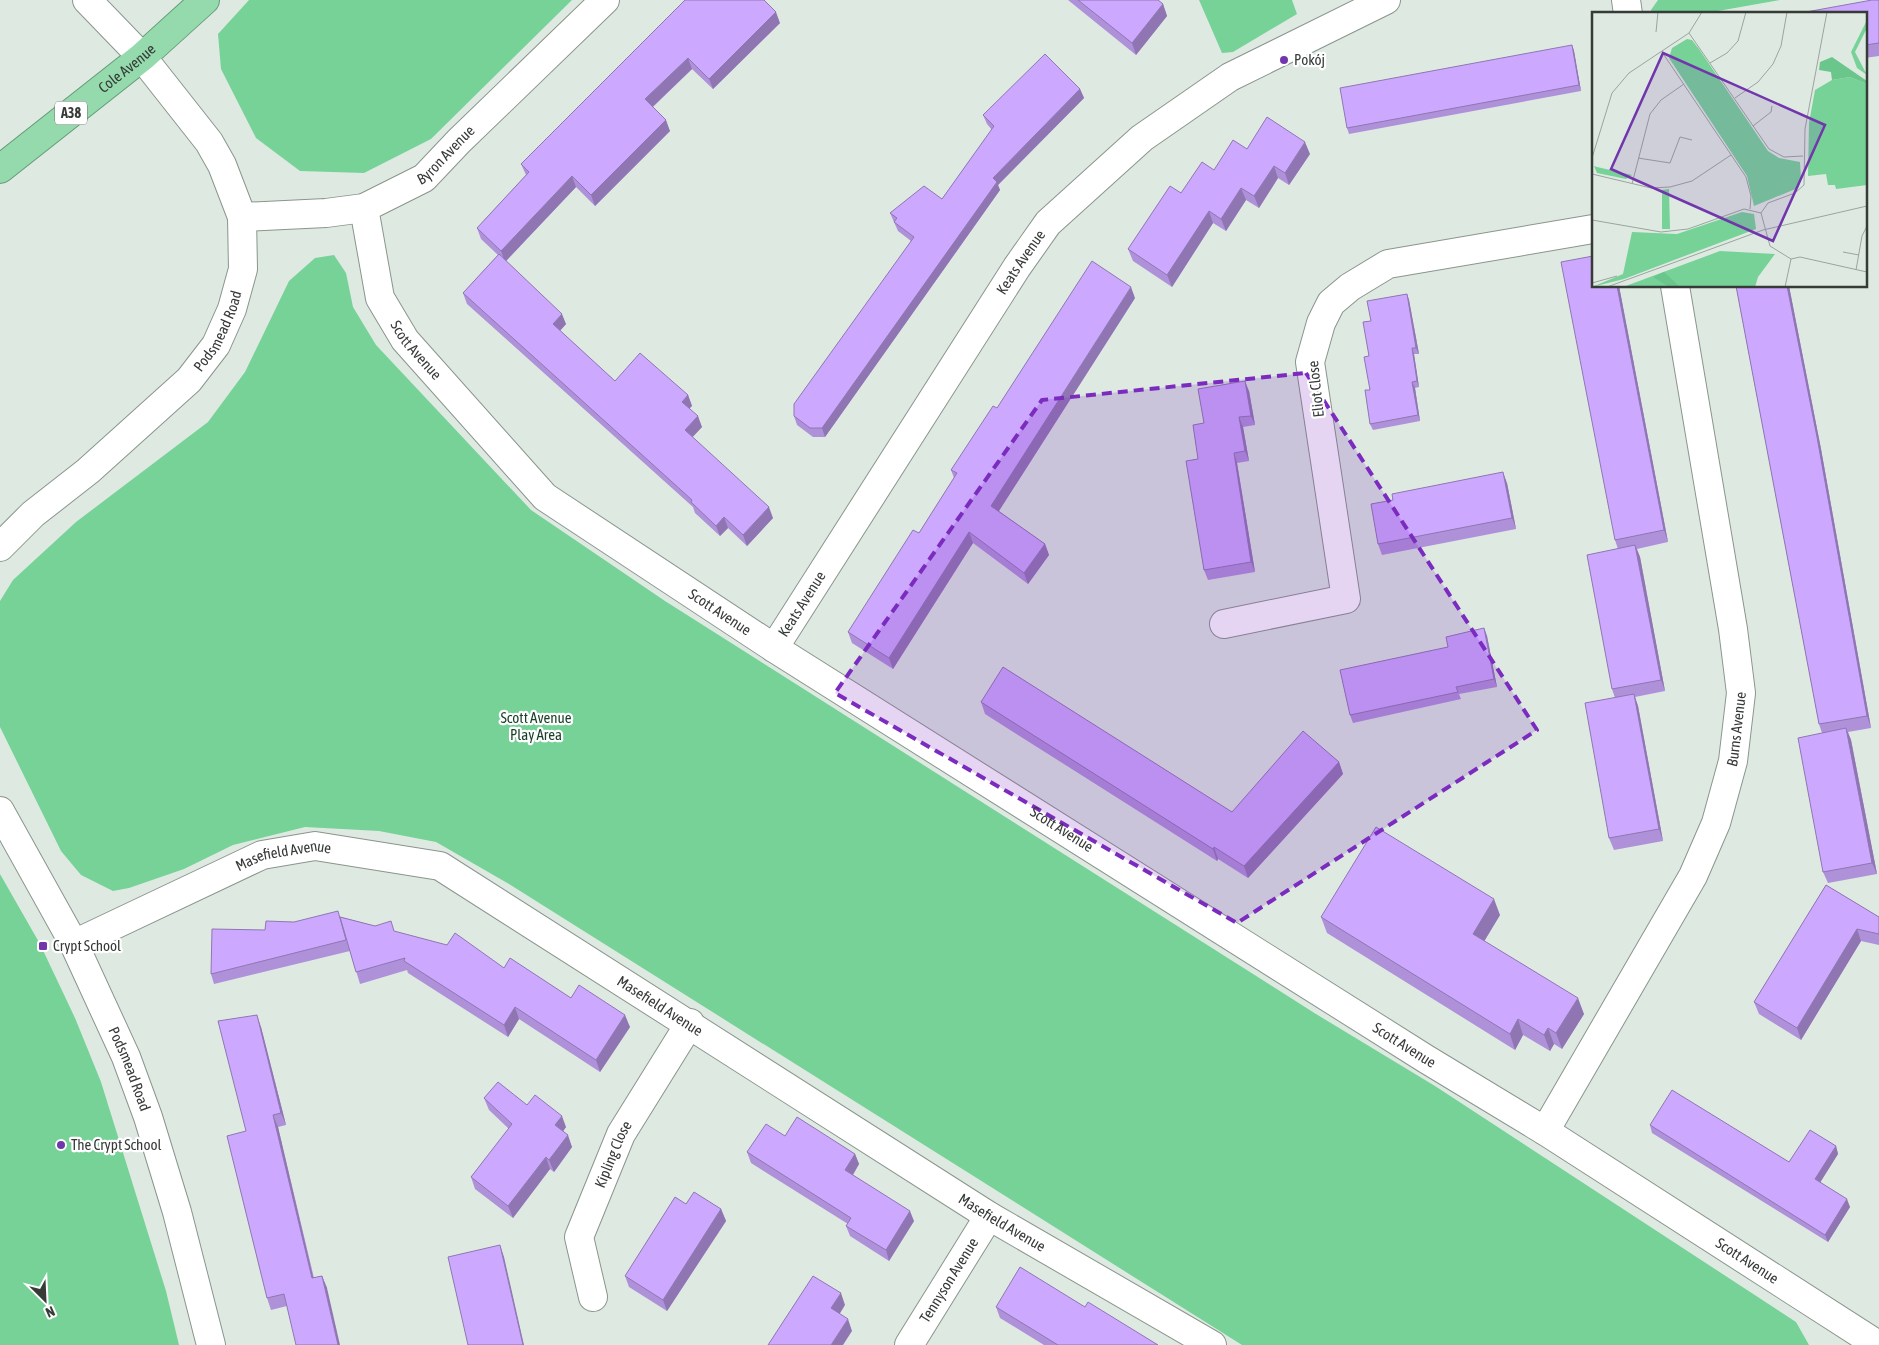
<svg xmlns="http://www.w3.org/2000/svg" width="1879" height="1345" font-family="'Asap Condensed',sans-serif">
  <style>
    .green { fill: #76d297 }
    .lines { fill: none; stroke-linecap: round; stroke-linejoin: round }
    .minor-casing { stroke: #8a958d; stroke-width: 30 }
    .trunk-casing { stroke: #639c76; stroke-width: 30 }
    .minor { stroke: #fff; stroke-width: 28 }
    .trunk { stroke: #94daac; stroke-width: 28 }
    .wall { fill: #af91da }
    .shaded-wall { fill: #8f76b2 }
    .building { fill: #cca9fe; stroke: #8f76b2 }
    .marked { fill: #7b2cbf; fill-opacity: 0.2; stroke: #7b2cbf; stroke-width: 4; stroke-dasharray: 10 6; stroke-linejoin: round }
    .poi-dot { fill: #7136ac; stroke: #fff; stroke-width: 2 }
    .labels { text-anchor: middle; stroke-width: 4.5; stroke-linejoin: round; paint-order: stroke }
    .shield { fill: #fff; stroke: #737674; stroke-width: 1 }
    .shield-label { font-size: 14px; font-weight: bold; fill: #373b38 }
    .poi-label { font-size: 15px; fill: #373b38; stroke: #fff; text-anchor: start }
    .street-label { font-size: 15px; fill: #373b38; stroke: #fff }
    .park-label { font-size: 15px; fill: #183f27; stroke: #fff }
    .inset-road { fill: none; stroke: #9ba49d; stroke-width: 1 }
    .view { fill: #7136ac; fill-opacity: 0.15; stroke: #7136ac; stroke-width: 2.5 }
    .inset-edge { fill: none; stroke: #373b38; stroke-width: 2.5 }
  </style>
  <rect width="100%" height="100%" fill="#deeae1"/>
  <g class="green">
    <path d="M249 0H572L431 139 364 173 300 171 256 138 221 69 218 34Z"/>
    <path d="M1199 0H1292L1297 14 1233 52 1222 53Z"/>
    <path d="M1658 0H1780L1701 14H1652L1651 10Z"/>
    <path d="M334 255 346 273 353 307 376 345 531 510 665 601 1316 1014 1435 1086 1796 1322 1809 1345H1242L509 884 436 842 379 831 305 827 233 845 184 869 129 888 113 891 81 875 61 851 0 727V601L13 580 76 522 208 422 245 372 289 281 315 258Z"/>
    <path d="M0 874 40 944 75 1018 101 1082 166 1291 179 1345H0Z"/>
  </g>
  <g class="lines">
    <defs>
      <g id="minor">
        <path d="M1626 0 1628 14"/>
        <path id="s1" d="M364 208 380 298 405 340 545 497 774 648 1426 1059 1545 1131 1878 1345"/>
        <path id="s2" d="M242 217 326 213 364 208 424 178 459 141 605 0"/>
        <path id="s3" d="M0 547 33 514 88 471 189 380 216 345 232 309 243 269 242 217 222 165 209 142 142 57 87 0"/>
        <path d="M1224 624 1346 599 1310 362 1321 323 1331 303 1350 287 1388 264 1593 229"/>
        <path id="s4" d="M774 648 1017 267 1048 223 1142 138 1230 77 1386 0"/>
        <path id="s5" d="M0 811 74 944 126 1057 148 1117 177 1212 211 1345"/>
        <path id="s6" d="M74 944 262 855 315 846 440 866 989 1216 1212 1345"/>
        <path id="s7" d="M1545 1131 1693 876 1716 823 1733 761 1741 693 1733 629 1675 286"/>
        <path id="s8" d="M593 1297 579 1237 621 1134 690 1023"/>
        <path id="s9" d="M909 1345 989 1216"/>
      </g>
      <g id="trunk">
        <path id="s10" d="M0 169 142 57 205 0"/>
      </g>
    </defs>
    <use href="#minor" class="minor-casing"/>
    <use href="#trunk" class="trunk-casing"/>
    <use href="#minor" class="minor"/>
    <use href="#trunk" class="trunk"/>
  </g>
  <g class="wall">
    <path d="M685 0 780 23 713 89 692 69 653 107 670 131 595 206 576 187 506 261 566 324 560 331 615 381 688 395 692 406 689 408 702 427 692 437 773 518 747 546 728 528 720 536 695 513 693 507 467 304 463 293 498 255 481 239 477 228 526 175 521 164Z"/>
    <path d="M1068 0H1158L1163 4 1167 16 1136 55Z"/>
    <path d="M1879 0V56L1865 58V14Z"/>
    <path d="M1572 45 1574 51 1581 91 1349 134 1347 128Z"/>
    <path d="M1080 89 1084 98 998 185 1000 190 825 437H813L797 425 794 416 911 241 898 231 890 213 942 199 992 130 987 124 983 115Z"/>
    <path d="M1310 154 1289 185 1278 178 1259 208 1246 200 1226 231 1213 223 1172 287 1133 261 1128 249 1181 193 1214 170Z"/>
    <path d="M1593 286H1619L1668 542 1637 549 1640 557 1665 691 1635 697 1638 706 1663 841 1614 850 1609 838 1615 698 1612 689 1618 549 1615 540Z"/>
    <path d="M1736 286H1789L1821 449 1871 728 1848 732 1851 740 1877 874 1828 883 1823 872 1822 733 1819 724Z"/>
    <path d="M1407 294 1409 300 1419 354H1414L1419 387 1415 388 1420 421 1373 430 1370 424V390L1371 321Z"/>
    <path d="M1135 298 999 511 1045 544 1049 555 1028 584 973 543 893 669 852 643 848 632 919 533 954 478 951 470 997 408Z"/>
    <path d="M1249 391 1255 425 1243 427 1249 461 1237 463 1255 572 1208 580 1204 570 1198 459 1204 423Z"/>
    <path d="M1507 483 1516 529 1382 555 1378 544Z"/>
    <path d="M1484 628 1487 636 1497 687 1459 694 1461 699 1353 723 1350 715 1448 647Z"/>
    <path d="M981 702 1232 812 1339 762 1343 774 1248 878 1218 859 1217 861 985 714Z"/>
    <path d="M1826 885 1879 917V945L1861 941 1801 1040 1759 1014 1754 1002Z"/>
    <path d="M1500 915 1484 941 1584 1014 1562 1049 1554 1044 1550 1051 1523 1035 1515 1050 1327 933 1321 917Z"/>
    <path d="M341 917 394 931 504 968 571 998 630 1027 600 1072 519 1019 508 1037 408 973 407 970 360 984 350 951 214 984 211 974 294 922Z"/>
    <path d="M261 1027 286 1125 278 1127 314 1278 322 1276 327 1288 287 1306 271 1310 267 1298 246 1131Z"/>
    <path d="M484 1098 527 1105 566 1127 563 1131 572 1147 554 1172 550 1169 513 1218 475 1189 471 1177 509 1129 489 1110Z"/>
    <path d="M1650 1125 1789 1162 1836 1146 1838 1154 1820 1182 1850 1207 1828 1242 1652 1133Z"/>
    <path d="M785 1136 855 1154 859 1164 853 1175 914 1221 889 1261 850 1236 846 1226 848 1224 751 1163 747 1152Z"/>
    <path d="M686 1204 721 1209 726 1221 667 1311 629 1287 625 1276Z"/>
    <path d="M996 1307H1085L1158 1345H1044L1000 1318Z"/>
  </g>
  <g class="shaded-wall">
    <path d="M1163 4 1167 16 1136 55 1132 43Z"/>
    <path d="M776 12 780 23 713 89 709 79Z"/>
    <path d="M1572 45 1574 51 1581 91 1579 85Z"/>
    <path d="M688 58 692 69 649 110 645 99Z"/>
    <path d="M1080 89 1084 98 998 185 1000 190 825 437 822 428 993 178Z"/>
    <path d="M666 120 670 131 595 206 591 195Z"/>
    <path d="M1305 142 1310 154 1289 185 1285 173Z"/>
    <path d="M1274 166 1278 178 1259 208 1254 196Z"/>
    <path d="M572 176 576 187 505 262 501 251Z"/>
    <path d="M1241 188 1246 200 1226 231 1221 219Z"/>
    <path d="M1209 211 1213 223 1172 287 1167 275Z"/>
    <path d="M1617 286H1619L1668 542 1664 530Z"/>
    <path d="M1787 286H1789L1821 449 1871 728 1867 716Z"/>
    <path d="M1131 287 1135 298 995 517 991 506Z"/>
    <path d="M1407 294 1409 300 1419 354 1416 348Z"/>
    <path d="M562 314 566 324 557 334 553 324Z"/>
    <path d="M1412 348 1414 354 1419 387 1417 381Z"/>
    <path d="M1245 381 1249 391 1255 425 1251 416Z"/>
    <path d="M1412 382 1415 388 1420 421 1418 415Z"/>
    <path d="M688 395 692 406 686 412 682 402Z"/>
    <path d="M698 416 702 427 689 441 685 430Z"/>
    <path d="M1239 417 1243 427 1249 461 1245 451Z"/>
    <path d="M1234 453 1237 463 1255 572 1251 562Z"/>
    <path d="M1503 472 1507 483 1516 529 1512 518Z"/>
    <path d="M769 507 773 518 747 546 743 535Z"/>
    <path d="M724 517 728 528 720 536 716 526Z"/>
    <path d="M969 532 973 543 893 669 889 658Z"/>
    <path d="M1045 544 1049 555 1028 584 1024 573Z"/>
    <path d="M1635 545 1640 557 1665 691 1661 680Z"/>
    <path d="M1484 628 1487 636 1497 687 1494 679Z"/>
    <path d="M1634 694 1638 706 1663 841 1659 829Z"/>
    <path d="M1846 728 1851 740 1877 874 1872 863Z"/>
    <path d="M1339 762 1343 774 1248 878 1244 866Z"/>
    <path d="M1214 847 1218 859 1217 861 1213 849Z"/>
    <path d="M1494 899 1500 915 1479 950 1473 934Z"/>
    <path d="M1857 929 1861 941 1801 1040 1797 1028Z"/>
    <path d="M1578 998 1584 1014 1562 1049 1556 1033Z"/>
    <path d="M515 1007 519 1019 508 1037 504 1025Z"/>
    <path d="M257 1015 261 1027 286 1125 281 1113Z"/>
    <path d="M625 1015 630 1027 600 1072 596 1060Z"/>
    <path d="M1518 1019 1523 1035 1515 1050 1510 1034Z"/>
    <path d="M1548 1028 1554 1044 1550 1051 1544 1035Z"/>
    <path d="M273 1115 278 1127 316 1290 312 1278Z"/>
    <path d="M562 1116 566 1127 559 1137 555 1125Z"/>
    <path d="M568 1135 572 1147 554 1172 549 1160Z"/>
    <path d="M1836 1146 1838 1154 1818 1186 1815 1179Z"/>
    <path d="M855 1154 859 1164 849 1181 845 1170Z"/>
    <path d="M546 1157 550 1169 513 1218 508 1206Z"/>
    <path d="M1847 1199 1850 1207 1828 1242 1825 1235Z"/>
    <path d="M721 1209 726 1221 667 1311 663 1300Z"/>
    <path d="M910 1211 914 1221 889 1261 886 1250Z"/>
    <path d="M500 1245 504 1257 524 1345H523Z"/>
    <path d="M322 1276 327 1288 340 1345H338Z"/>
    <path d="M841 1293 845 1305 836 1320 831 1308Z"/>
    <path d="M848 1319 852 1331 843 1345H831Z"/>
  </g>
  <g class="building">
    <path d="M685 0H764L776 12 709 79 688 58 645 99 666 120 591 195 572 176 501 251 477 228 529 172 521 164Z"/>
    <path d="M1078 0H1158L1163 4 1132 43Z"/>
    <path d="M1872 0H1879V43L1865 45V14H1795Z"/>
    <path d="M1572 45 1579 85 1347 128 1340 88Z"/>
    <path d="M1045 54 1080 89 993 178 997 182 822 428H810L794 416V404L914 237 894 222 897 218 890 213 924 186 942 199 994 126 983 115Z"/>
    <path d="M1267 117 1305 142 1285 173 1274 166 1254 196 1241 188 1221 219 1209 211 1167 275 1128 249 1170 186 1181 193 1202 162 1214 170 1233 140 1247 149Z"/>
    <path d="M499 254 562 314 553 324 615 381 640 353 688 395 682 402 698 416 685 430 769 507 743 535 724 517 716 526 691 502 692 500 463 293Z"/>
    <path d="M1593 256V286H1617L1664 530 1615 540 1561 262Z"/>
    <path d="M1092 261 1131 287 991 506 1045 544 1024 573 969 532 889 658 848 632 913 530 919 533 957 473 951 470 993 406 997 408Z"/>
    <path d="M1736 286H1787L1817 437 1867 716 1819 724Z"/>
    <path d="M1407 294 1416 348H1412L1417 381 1412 382 1418 415 1370 424 1365 390H1370L1364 357 1369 356 1363 322 1371 321 1367 301Z"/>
    <path d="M1245 381 1251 416 1239 417 1245 451 1234 453 1251 562 1204 570 1186 461 1198 459 1193 425 1204 423 1198 389Z"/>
    <path d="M1503 472 1512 518 1378 544 1371 504 1393 500 1392 494Z"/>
    <path d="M1635 545 1661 680 1612 689 1587 555Z"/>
    <path d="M1484 628 1494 679 1456 687 1458 692 1350 715 1340 670 1448 647 1446 637Z"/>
    <path d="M1003 667 1232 812 1303 731 1339 762 1244 866 1214 847 1213 849 981 702Z"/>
    <path d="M1634 694 1659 829 1609 838 1585 703Z"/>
    <path d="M1846 728 1872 863 1823 872 1798 738Z"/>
    <path d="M1376 827 1494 899 1473 934 1578 998 1556 1033 1548 1028 1544 1035 1518 1019 1510 1034 1321 917Z"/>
    <path d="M1826 885 1879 917V934L1857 929 1797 1028 1754 1002Z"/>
    <path d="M338 911 346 940 211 974 212 929 265 930 266 921 294 922Z"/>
    <path d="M340 917 375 926 391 921 394 931 447 945 455 933 504 968 510 958 571 998 579 985 625 1015 596 1060 515 1007 504 1025 404 961 405 958 356 972Z"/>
    <path d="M257 1015 281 1113 273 1115 312 1278 322 1276 338 1345H296L284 1294 267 1298 227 1136 246 1131 218 1021Z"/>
    <path d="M498 1082 527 1105 535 1095 562 1116 555 1125 568 1135 549 1160 546 1157 508 1206 471 1177 512 1124 484 1098Z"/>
    <path d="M1672 1090 1789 1162 1810 1130 1836 1146 1815 1179 1847 1199 1825 1235 1650 1125Z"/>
    <path d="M797 1117 855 1154 845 1170 910 1211 886 1250 846 1226 851 1218 747 1152 766 1124 785 1136Z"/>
    <path d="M694 1192 721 1209 663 1300 625 1276 675 1197 686 1204Z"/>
    <path d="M500 1245 523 1345H468L448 1257Z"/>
    <path d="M1020 1267 1085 1307 1088 1302 1158 1345H1058L996 1307Z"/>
    <path d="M813 1276 841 1293 831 1308 848 1319 831 1345H768Z"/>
  </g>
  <path class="marked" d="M1306 373 1537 730 1237 923 835 693 1042 400Z"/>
  <g class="poi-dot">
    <circle cx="1284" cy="60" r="5"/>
    <rect x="38" y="941" width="10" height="10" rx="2.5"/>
    <circle cx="61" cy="1145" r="5"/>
  </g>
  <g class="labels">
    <rect class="shield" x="55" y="101.5" width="32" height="23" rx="4"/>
    <g class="shield-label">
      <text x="71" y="118">A38</text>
    </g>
    <g class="poi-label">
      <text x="1294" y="65">Pokój</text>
      <text x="53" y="951">Crypt School</text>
      <text x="71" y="1150">The Crypt School</text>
    </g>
    <g class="street-label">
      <text dy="5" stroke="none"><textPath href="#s10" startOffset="162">Cole Avenue</textPath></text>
      <text dy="5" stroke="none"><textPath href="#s2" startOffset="221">Byron Avenue</textPath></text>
      <text dy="5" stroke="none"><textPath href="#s4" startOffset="458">Keats Avenue</textPath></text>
      <text dy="5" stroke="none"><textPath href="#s3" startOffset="310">Podsmead Road</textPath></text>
      <text dy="5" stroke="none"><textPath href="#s1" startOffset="155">Scott Avenue</textPath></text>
      <text transform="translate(1316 389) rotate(-96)" y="5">Eliot Close</text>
      <text dy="5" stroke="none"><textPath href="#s4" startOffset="52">Keats Avenue</textPath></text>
      <text dy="5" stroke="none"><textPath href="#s1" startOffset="560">Scott Avenue</textPath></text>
      <text dy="5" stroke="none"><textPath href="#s7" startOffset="449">Burns Avenue</textPath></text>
      <text dy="5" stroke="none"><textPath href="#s1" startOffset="965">Scott Avenue</textPath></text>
      <text dy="5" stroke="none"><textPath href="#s6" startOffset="229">Masefield Avenue</textPath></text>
      <text dy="5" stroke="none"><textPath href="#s6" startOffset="649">Masefield Avenue</textPath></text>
      <text dy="5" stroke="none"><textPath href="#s1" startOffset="1370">Scott Avenue</textPath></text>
      <text dy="5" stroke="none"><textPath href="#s5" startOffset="289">Podsmead Road</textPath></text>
      <text dy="5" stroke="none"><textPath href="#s8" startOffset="151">Kipling Close</textPath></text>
      <text dy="5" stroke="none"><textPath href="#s6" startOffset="1054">Masefield Avenue</textPath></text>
      <text dy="5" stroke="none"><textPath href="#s1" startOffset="1775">Scott Avenue</textPath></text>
      <text dy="5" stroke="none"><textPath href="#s9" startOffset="76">Tennyson Avenue</textPath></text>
    </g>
    <g class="park-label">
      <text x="536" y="723">Scott Avenue<tspan x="536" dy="17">Play Area</tspan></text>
    </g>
  </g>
  <g transform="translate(1592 12)">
    <rect width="275" height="275" fill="#deeae1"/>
    <path d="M275 8V16L263 40 275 63 265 56 259 40ZM95 27 100 28 107 37 176 139 187 146 208 150 209 168 206 176 162 194 155 164 77 46 80 36ZM258 65 275 72V173L244 177 243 173H236L234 162 216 164 217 111 223 78 240 68ZM2 154 5 155 40 163 34 167 5 161ZM77 177 78 217H70V178ZM150 200 162 202 164 217 32 267 0 275 31 262 40 220 85 222ZM128 239 183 242 166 265 163 275H31Z" fill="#76d297"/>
    <path d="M240 45 275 69V72L258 65 240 68 239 60 227 58 228 50ZM72 260 88 275H77L61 265Z" fill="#6ac68b"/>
    <path class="inset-road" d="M64 20 66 0M97 21 177 137 192 145 211 144M70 40 154 165 159 184 158 197M118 51 135 41 146 29 154 0M143 86 166 70 181 52 189 34 195 0M161 114 179 100 180 94M0 146 20 81 37 61 97 21 110 0M46 146 78 151 88 125 100 128M0 162 59 176 78 175 100 169 139 143M40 172 58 102 69 88 92 72M0 208 69 220 96 217 152 197 169 201M251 240 267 243M199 247 208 245 275 260M264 258 270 224 275 214M0 271 25 264M15 275 171 218 275 194M193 275 199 247 178 234 169 201 176 191 203 181 212 173 213 117 235 0"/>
    <path class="view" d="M71 41 233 113 181 229 19 157Z"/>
    <rect width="275" height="275" class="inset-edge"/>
  </g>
  <g transform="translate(45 1300) rotate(156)" stroke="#ffffff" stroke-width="4" paint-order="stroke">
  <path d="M0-4L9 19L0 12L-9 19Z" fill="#373b38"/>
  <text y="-8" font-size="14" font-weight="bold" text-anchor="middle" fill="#373b38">N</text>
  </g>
</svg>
